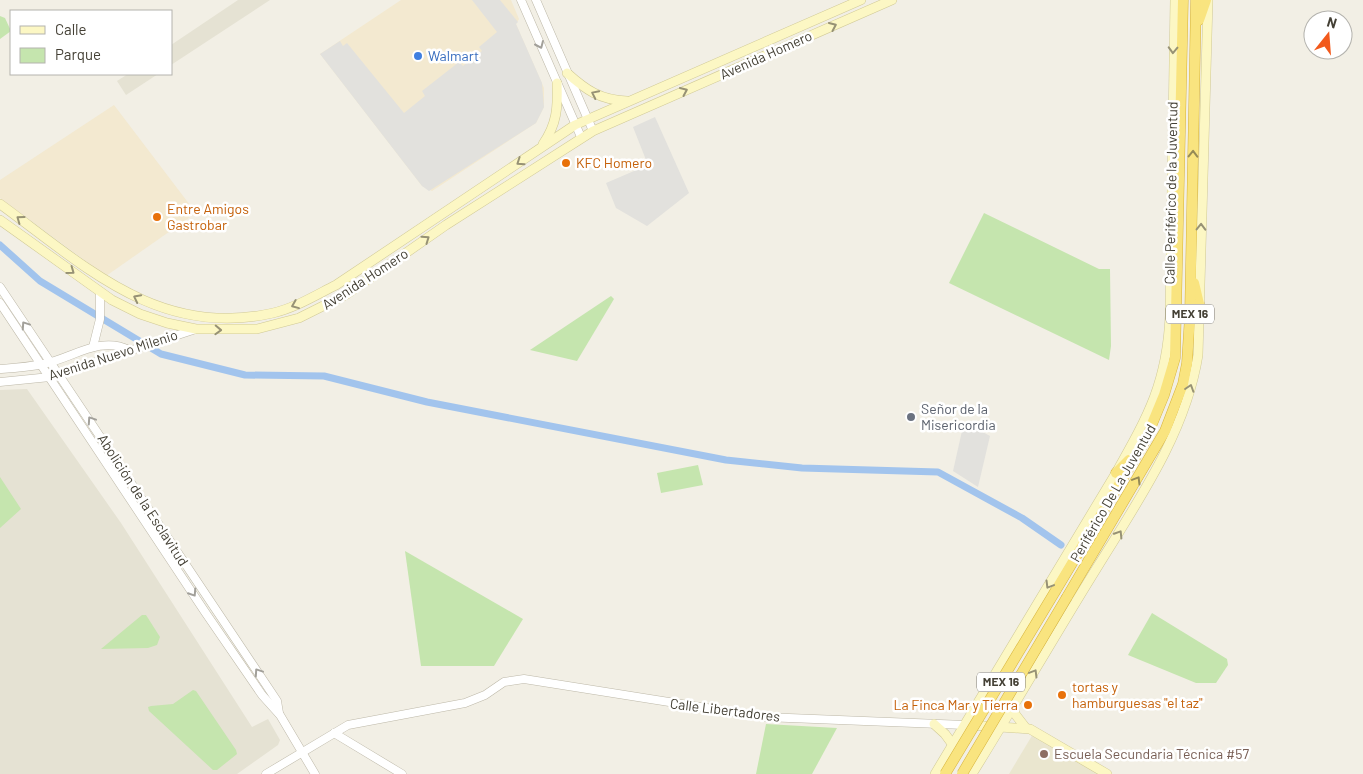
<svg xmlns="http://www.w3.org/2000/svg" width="1363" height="774" font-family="Barlow,sans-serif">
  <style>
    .residential { fill: #e5e2d3 }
    .commercial { fill: #f3e9d0 }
    .education { fill: #eae6cf }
    .park { fill: #c5e5ae }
    .parking { fill: #e2e1dd }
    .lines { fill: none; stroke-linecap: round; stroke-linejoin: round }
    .canal { stroke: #a2c4ed; stroke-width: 7 }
    .tertiary-casing { stroke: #bdb8a8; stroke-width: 9 }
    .secondary-casing { stroke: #d0c996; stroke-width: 10 }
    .trunk-casing { stroke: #d7b339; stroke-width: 11 }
    .tertiary { stroke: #fff; stroke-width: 8 }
    .secondary { stroke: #fcf7c4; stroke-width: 9 }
    .trunk { stroke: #f9e47f; stroke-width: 10 }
    .trunk-bridge-casing { stroke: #d7b339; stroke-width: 11; stroke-linecap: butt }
    .trunk-bridge { stroke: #f9e47f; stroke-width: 10 }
    .oneway { stroke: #979275 }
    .oneway2 { stroke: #a2a09a }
    .oneway3 { stroke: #958a56 }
    .shop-dot { fill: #3f7fe0; stroke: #fff; stroke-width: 2 }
    .food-dot { fill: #e8710a; stroke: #fff; stroke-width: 2 }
    .worship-dot { fill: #6b7280; stroke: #fff; stroke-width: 2 }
    .education-dot { fill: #8d6e63; stroke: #fff; stroke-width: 2 }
    .labels { text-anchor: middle; stroke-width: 5; stroke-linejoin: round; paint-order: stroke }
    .shield { fill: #fff; stroke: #7c7972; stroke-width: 1 }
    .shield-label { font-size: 12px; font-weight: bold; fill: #444035 }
    .street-label { font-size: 14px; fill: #444035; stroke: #fff }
    .shop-label { font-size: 14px; fill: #366cbe; stroke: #fff; text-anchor: start }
    .food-label { font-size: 14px; fill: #c56008; stroke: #fff; text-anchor: start }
    .worship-label { font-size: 14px; fill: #5b616d; stroke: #fff; text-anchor: start }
    .education-label { font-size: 14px; fill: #785e54; stroke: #fff; text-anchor: start }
  </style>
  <rect width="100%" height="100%" fill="#f2efe5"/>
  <g class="residential">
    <path d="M238 0H270L171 65V45Z"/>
    <path d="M128 74H158L126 95 117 81Z"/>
    <path d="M27 389 121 523 252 727 268 719 280 740 278 745 237 774H0V390Z"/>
  </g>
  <g class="commercial">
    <path d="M401 0H511L519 19 516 24 544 88V107L536 123 432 191 422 186 320 54Z"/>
    <path d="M114 105 196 213 106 276 0 198V180Z"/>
  </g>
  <path class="education" d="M1033 734 1101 774H1009Z"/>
  <g class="park">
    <path d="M0 16 5 18 11 31 0 39Z"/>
    <path d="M984 213 1099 269H1110L1111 346 1109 360 949 283Z"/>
    <path d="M611 296 614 299 577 361 530 350Z"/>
    <path d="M698 465 703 485 661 493 657 473Z"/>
    <path d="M0 477 21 509 0 528Z"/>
    <path d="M405 551 523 619 494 666H421Z"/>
    <path d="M1152 613 1227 659 1228 665 1216 683H1196L1128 655Z"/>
    <path d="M142 615H146L160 637 157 645 148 648 101 649Z"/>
    <path d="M193 690 196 691 236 750 237 754 217 770H213L149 711 148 707 151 706 173 704Z"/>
    <path d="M766 724 837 728 812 774H756Z"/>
  </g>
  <g class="parking">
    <path d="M472 0H500L518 22 516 24 542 83 544 107 536 123 429 191 422 186 320 54 340 41 343 46 347 43 404 113 425 96 422 91 459 62 463 66 482 51 479 47 497 32Z"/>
    <path d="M655 117 689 193 647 226 616 208 606 183 648 165 633 127Z"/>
    <path d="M964 422 990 436 978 487 953 471Z"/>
  </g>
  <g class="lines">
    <path class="canal" d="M0 245 40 281 161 354 245 375 324 376 427 402 726 460 802 468 938 472 1022 518 1061 545"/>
    <defs>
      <g id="tertiary">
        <path d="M521 0 581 137"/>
        <path d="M536 0 593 131"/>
        <path d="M0 287 269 689 277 701 279 713"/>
        <path d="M0 303 205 612 262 695 280 715 315 774"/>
        <path d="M93 347 100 319V292"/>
        <path d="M0 369C14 368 29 367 43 364 71 359 100 335 129 350"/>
        <path d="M0 382 50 377 196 329"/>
        <path d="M334 733 402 774"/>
        <path d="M266 774 348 725 465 703 485 695 504 682 524 679 764 717 965 725"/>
      </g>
      <g id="secondary">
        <path d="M567 73C586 90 600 100 627 101"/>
        <path d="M543 144C557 124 558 107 557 83"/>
        <path d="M0 204C85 266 159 339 273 313 295 308 316 295 336 285L575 125 861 0"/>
        <path d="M0 220 112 300 140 314 167 323 196 329H257L299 318 347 294 446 225 593 131 892 0"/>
        <path d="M1014 705 1015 714 1025 727"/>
        <path d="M934 724 945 734 953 745"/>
        <path d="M970 725 1030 729 1107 774"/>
        <path d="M935 774 1116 473C1148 416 1167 383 1170 316L1175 0"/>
        <path d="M972 774C1015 705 1055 635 1098 566 1138 501 1186 432 1198 355L1208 1"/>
      </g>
      <g id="trunk">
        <path d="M1199 20 1206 0"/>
        <path d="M1194 283 1199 304"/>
        <path d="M1116 473 1129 460"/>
        <path d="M1056 590 1145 441 1164 395 1175 358 1183 0"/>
        <path d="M1067 597 1165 431 1183 384 1187 363 1190 315 1196 0"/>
      </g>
    </defs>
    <use href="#tertiary" class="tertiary-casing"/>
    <use href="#secondary" class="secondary-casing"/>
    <use href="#trunk" class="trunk-casing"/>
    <use href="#tertiary" class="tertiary"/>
    <use href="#secondary" class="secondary"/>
    <use href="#trunk" class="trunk"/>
    <defs>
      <g id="trunk-bridge">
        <path d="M945 774 1056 590"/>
        <path d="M962 774 1067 597"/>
      </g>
    </defs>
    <use href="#trunk-bridge" class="trunk-bridge-casing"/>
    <use href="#trunk-bridge" class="trunk-bridge"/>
  </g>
  <defs><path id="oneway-chevron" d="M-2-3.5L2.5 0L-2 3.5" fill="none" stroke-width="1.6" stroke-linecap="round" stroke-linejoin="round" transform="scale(1.25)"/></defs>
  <g class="oneway">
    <use href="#oneway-chevron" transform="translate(833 26) rotate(-24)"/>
    <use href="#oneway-chevron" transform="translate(1173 50) rotate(92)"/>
    <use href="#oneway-chevron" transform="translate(684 91) rotate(-24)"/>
    <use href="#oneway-chevron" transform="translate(595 94) rotate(-154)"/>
    <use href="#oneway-chevron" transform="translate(520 162) rotate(146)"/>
    <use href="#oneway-chevron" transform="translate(20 219) rotate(-144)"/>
    <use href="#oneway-chevron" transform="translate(1201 227) rotate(-89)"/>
    <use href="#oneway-chevron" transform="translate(426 239) rotate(-35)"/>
    <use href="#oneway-chevron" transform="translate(71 271) rotate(36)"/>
    <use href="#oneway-chevron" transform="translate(137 298) rotate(-153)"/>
    <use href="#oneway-chevron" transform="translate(295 305) rotate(158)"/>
    <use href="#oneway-chevron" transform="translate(218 330) rotate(2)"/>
    <use href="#oneway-chevron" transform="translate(1190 388) rotate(-72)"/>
    <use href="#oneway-chevron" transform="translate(1119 534) rotate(-58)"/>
    <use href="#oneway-chevron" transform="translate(1049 585) rotate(121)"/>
    <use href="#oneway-chevron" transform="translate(1034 673) rotate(-59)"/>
  </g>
  <g class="oneway2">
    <use href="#oneway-chevron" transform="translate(540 45) rotate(66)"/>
    <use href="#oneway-chevron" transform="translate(25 325) rotate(-124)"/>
    <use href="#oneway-chevron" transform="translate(91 420) rotate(-124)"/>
    <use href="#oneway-chevron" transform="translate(193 593) rotate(57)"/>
    <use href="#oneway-chevron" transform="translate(258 672) rotate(-124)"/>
  </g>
  <g class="oneway3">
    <use href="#oneway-chevron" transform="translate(1193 154) rotate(-89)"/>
    <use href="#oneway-chevron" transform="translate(1137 480) rotate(-59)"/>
  </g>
  <circle class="shop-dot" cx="418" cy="56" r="5"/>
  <g class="food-dot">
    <circle cx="566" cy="163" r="5"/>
    <circle cx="157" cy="217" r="5"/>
    <circle cx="1062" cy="695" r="5"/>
    <circle cx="1028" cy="705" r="5"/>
  </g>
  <circle class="worship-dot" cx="911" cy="417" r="5"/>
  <circle class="education-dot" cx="1044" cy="754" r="5"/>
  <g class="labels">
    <g class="shield">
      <rect x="1166" y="304.5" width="48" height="19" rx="4"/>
      <rect x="977" y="672.5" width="48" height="19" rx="4"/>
    </g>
    <g class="shield-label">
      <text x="1190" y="318">MEX 16</text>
      <text x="1001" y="686">MEX 16</text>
    </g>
    <g class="street-label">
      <text transform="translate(766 55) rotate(-24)" y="5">Avenida Homero</text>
      <text transform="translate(1171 193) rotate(-89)" y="5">Calle Periférico de la Juventud</text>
      <text transform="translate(365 279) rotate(-33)" y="5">Avenida Homero</text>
      <text transform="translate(113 355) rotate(-18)" y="5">Avenida Nuevo Milenio</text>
      <text transform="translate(1113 493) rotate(-60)" y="5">Periférico De La Juventud</text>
      <text transform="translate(143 500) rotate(57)" y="5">Abolición de la Esclavitud</text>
      <text transform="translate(725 710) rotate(7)" y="5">Calle Libertadores</text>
    </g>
    <g class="shop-label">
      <text x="428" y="61">Walmart</text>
    </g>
    <g class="food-label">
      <text x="576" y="168">KFC Homero</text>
      <text x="167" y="214">Entre Amigos<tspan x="167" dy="16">Gastrobar</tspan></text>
      <text x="1072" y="692">tortas y<tspan x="1072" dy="16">hamburguesas "el taz"</tspan></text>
      <text x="1018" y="710" text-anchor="end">La Finca Mar y Tierra</text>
    </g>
    <g class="worship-label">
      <text x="921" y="414">Señor de la<tspan x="921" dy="16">Misericordia</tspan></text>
    </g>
    <g class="education-label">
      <text x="1054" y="759">Escuela Secundaria Técnica #57</text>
    </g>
  </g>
  <rect x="10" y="10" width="162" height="65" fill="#ffffff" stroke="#b4b3ae"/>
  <rect x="20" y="26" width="25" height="8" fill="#fcf7c4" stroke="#b4b3ae"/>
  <text x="55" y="35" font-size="15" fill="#444035">Calle</text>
  <rect x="20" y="48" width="25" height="15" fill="#c5e5ae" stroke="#b4b3ae"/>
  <text x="55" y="60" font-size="15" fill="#444035">Parque</text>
  <g transform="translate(1328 35) rotate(17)"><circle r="24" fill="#ffffff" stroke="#b4b3ae"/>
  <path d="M0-4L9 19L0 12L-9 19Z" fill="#f2591b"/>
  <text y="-8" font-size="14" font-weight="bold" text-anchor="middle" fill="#444035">N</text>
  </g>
</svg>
